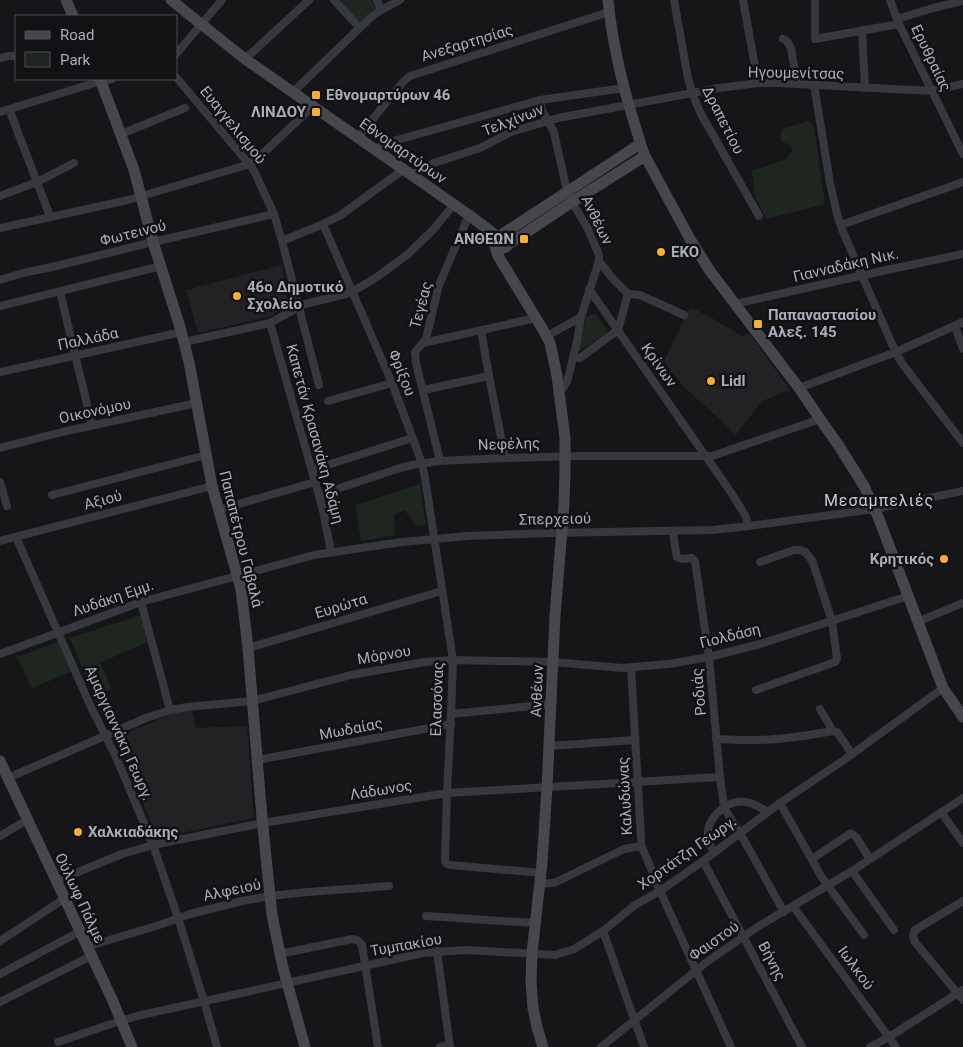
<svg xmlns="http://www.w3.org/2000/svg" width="963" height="1047" font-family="Roboto,sans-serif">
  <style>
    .built { fill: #222225 }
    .green { fill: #1e261f }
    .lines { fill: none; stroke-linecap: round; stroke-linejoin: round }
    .street { stroke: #37383d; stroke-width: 8 }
    .secondary { stroke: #45474d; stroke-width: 11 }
    .poi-dot { fill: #f2b134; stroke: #111113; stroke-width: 2 }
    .labels { text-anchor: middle; stroke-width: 5; stroke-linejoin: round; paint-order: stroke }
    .street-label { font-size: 15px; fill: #a8adb8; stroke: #111113 }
    .poi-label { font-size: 15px; font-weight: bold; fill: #a8adb8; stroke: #111113; text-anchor: start }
    .neighbourhood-label { font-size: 16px; letter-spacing: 1px; fill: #c9ccd4; stroke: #111113 }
  </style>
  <rect width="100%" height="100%" fill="#161618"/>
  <g class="built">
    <path d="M282 265 288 302 272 316 198 333 186 290Z"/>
    <path d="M690 307 712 318 743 337 749 333 790 390 762 401 735 436 726 425 685 388 665 363V359Z"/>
    <path d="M192 710 196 728 247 726 254 818 158 838 115 738 171 714Z"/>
  </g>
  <g class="green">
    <path d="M340 0H372L375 8 361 24Z"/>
    <path d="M810 121 814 127 825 204 766 219 753 192 754 187 752 171 784 160 792 152 791 145 782 142 780 138 782 129 805 122Z"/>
    <path d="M593 314 597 315 608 332 579 352 586 317Z"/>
    <path d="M420 484 426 525 417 526 410 518 405 510 394 514 395 535 361 541 355 505Z"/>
    <path d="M141 615 147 642 100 663 112 689 95 698 70 638Z"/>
    <path d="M58 642 71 672 32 688 17 657Z"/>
  </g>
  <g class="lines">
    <g class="street">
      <path d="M334 0 359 27"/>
      <path d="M377 0 381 10"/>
      <path d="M674 0 688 78 692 93 701 114 759 216"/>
      <path d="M743 0 758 83"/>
      <path d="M815 0V39L899 24"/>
      <path d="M890 0 899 24 963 154"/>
      <path d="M897 19 933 8 963 1"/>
      <path d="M862 30 865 88"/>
      <path d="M783 39 787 41 791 48 797 84"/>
      <path d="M176 54 222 0"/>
      <path d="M0 58 9 56H16"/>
      <path d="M245 59 309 0"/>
      <path d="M176 77 243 157 250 164 256 175 274 214 282 241 319 385"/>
      <path d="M814 85 830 183 838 218 844 234 891 342 901 362 963 443"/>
      <path d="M293 92 370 18 381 10 400 0"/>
      <path d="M540 100 542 110 554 132 567 191 572 202 588 229 599 255V261L581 317 577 342 567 382 563 388 559 390"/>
      <path d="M9 109 50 216"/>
      <path d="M0 112 101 81 112 79"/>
      <path d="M121 134 185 108"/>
      <path d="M358 137 403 82 410 76 609 12"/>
      <path d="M375 149 390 142 540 100 624 88"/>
      <path d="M411 175 434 163 480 148 511 132 558 118 719 88 758 83H777L932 91 963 84"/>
      <path d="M0 196 37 182 74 163"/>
      <path d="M323 224 392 383 422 463 425 478 453 660 451 714 447 793 445 861 447 864 450 865 541 873"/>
      <path d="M841 225 963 182"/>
      <path d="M0 228 128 200 250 164 257 159 313 106"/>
      <path d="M282 241 321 225 341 215 404 169"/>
      <path d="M599 261 613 279 628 294 640 295 684 315"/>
      <path d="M0 280 23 273 52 267 153 242 274 214"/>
      <path d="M589 289 730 491 745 515 749 526"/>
      <path d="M60 292 92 425"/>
      <path d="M735 304 882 271 963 254"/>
      <path d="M0 306 161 266"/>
      <path d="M270 323 323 510 331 552"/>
      <path d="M955 326 963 349"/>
      <path d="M481 330 489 376 505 458"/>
      <path d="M547 336 581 317"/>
      <path d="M184 342 270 323 305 304 346 294 357 289 377 277 408 254 433 230 454 204"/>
      <path d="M423 343 536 318"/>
      <path d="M573 358H580L618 330 628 294"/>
      <path d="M0 372 182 332"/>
      <path d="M799 388 896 352 963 322"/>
      <path d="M423 390 489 376"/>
      <path d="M328 401 392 383"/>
      <path d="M0 448 62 432 197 403"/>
      <path d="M440 461 416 363 415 352 426 339 439 285 469 215"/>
      <path d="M312 470 412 438"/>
      <path d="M0 482 7 506"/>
      <path d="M52 495 206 455"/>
      <path d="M319 495 400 468 412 465 440 461 505 458 583 456H712L820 419"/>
      <path d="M218 510 315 482"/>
      <path d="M673 532 676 553 677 557 682 559 692 558 695 561 709 657 720 777 724 808 740 833 784 912"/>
      <path d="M16 537 90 705 117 759 153 845 178 918 204 1001 217 1047"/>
      <path d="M0 541 212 486"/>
      <path d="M141 602 170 710"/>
      <path d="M917 622 963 603"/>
      <path d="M248 648 442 591"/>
      <path d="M0 654 141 602 314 555 402 542 468 536 550 533 712 530 749 526 875 509 963 491"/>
      <path d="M631 668 641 837V846L645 854 660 891 731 1047"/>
      <path d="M756 690 835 662 837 659 832 621 812 560 805 552 800 550H794L760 562"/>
      <path d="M820 709 833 731"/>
      <path d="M451 714 552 704"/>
      <path d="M716 739C725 739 735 740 744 740 774 741 804 736 833 731L837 732 852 754"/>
      <path d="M549 746 635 740"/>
      <path d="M257 760 451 724"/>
      <path d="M8 778 146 718 170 710 187 707 252 701 351 675 425 662 453 660 553 662 622 668 669 664 709 657 760 644 908 596"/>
      <path d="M780 803 821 876 864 935"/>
      <path d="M941 812 963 843"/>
      <path d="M0 836 27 820"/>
      <path d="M714 852C709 845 707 838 708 830 711 814 730 799 746 802 754 803 761 808 768 812"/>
      <path d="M812 859 851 833 856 837 870 859"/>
      <path d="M703 861 802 1047"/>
      <path d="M852 871 894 930"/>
      <path d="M56 881 122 854 153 845 263 823 447 793 720 777"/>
      <path d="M539 884 554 883 624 849 641 846"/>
      <path d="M963 901 915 930 913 936 915 942 963 1000"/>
      <path d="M793 906 896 1047"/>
      <path d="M426 916 535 923"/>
      <path d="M603 931 644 1047"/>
      <path d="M0 941 64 899"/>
      <path d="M86 947 156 926 190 914 242 901 270 896 308 892 389 886"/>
      <path d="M437 951 450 1047"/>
      <path d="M280 954 352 939C357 939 359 941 362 945L378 1047"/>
      <path d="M0 974 79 932"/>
      <path d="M0 1002 91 956"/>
      <path d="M58 1042 111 1024 137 1016 423 953 466 950 555 955 574 949 603 931 635 905 660 891 703 861 780 803 844 760 943 688"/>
      <path d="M440 1047 450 1045"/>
      <path d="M601 1047 708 961 727 948 759 926 852 871 963 798"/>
      <path d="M870 1047 889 1037 963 990"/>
    </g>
    <g class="secondary">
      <path d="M66 0 73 16"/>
      <path d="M171 0 245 59 469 215 498 237 506 247"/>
      <path d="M608 0C612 40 621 80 633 119 637 131 640 144 645 156L690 239 710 271 799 388 820 419 839 446 864 486 879 519 943 688 963 717"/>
      <path d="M100 79 134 170 153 242 180 327 189 362 212 486 241 589 248 648 262 818 272 915 283 968 305 1047"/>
      <path d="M500 250 572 202 645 156"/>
      <path d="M0 761 112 999 132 1047"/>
      <path d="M543 1047 537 1027 533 1008 531 981 532 953 542 863 547 787 555 616 564 504 565 471V438L557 376 550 343 542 328 498 256 494 244 496 239 498 237 640 144"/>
    </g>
  </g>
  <g class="poi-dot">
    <rect x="311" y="90" width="10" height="10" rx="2.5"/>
    <rect x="311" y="107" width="10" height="10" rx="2.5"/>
    <rect x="519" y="234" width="10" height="10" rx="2.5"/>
    <circle cx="661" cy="252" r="5"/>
    <circle cx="237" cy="296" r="5"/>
    <rect x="753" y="319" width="10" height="10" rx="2.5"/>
    <circle cx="711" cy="381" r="5"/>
    <circle cx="944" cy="559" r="5"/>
    <circle cx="78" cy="832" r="5"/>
  </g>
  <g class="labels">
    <g class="street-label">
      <text transform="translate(467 43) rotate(-17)" y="5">Ανεξαρτησίας</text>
      <text transform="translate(931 58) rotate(64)" y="5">Ερυθραίας</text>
      <text transform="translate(796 73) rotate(1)" y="5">Ηγουμενίτσας</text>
      <text transform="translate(513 120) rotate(-21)" y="5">Τελχίνων</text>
      <text transform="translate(723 120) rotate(63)" y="5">Δραπετίου</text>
      <text transform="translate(233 125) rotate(51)" y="5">Ευαγγελισμού</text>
      <text transform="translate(403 151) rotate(35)" y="5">Εθνομαρτύρων</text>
      <text transform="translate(597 220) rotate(64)" y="5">Ανθέων</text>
      <text transform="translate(133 233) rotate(-14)" y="5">Φωτεινού</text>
      <text transform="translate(846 265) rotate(-13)" y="5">Γιανναδάκη Νικ.</text>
      <text transform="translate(421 305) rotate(-75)" y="5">Τεγέας</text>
      <text transform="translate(88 339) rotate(-12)" y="5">Παλλάδα</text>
      <text transform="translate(659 365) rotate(55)" y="5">Κρίνων</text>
      <text transform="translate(402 373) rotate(68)" y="5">Φρίξου</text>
      <text transform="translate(95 411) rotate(-12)" y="5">Οικονόμου</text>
      <text transform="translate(315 434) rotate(75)" y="5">Καπετάν Κρασανάκη Αδάμη</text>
      <text transform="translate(509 444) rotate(-2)" y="5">Νεφέλης</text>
      <text transform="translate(103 500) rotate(-15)" y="5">Αξιού</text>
      <text transform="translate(555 519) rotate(-1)" y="5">Σπερχειού</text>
      <text transform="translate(241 539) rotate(76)" y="5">Παπαπέτρου Γαβαλά</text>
      <text transform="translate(113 598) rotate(-19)" y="5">Λυδάκη Εμμ.</text>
      <text transform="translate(341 606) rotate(-17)" y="5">Ευρώτα</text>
      <text transform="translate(730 636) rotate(-14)" y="5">Γιολδάση</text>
      <text transform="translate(384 655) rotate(-10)" y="5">Μόρνου</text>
      <text transform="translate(537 691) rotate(-88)" y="5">Ανθέων</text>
      <text transform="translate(699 692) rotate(-95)" y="5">Ροδιάς</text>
      <text transform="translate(437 699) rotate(-88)" y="5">Ελασσόνας</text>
      <text transform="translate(351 729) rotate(-11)" y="5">Μωδαίας</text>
      <text transform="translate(119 733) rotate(66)" y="5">Αμαργιαννάκη Γεωργ.</text>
      <text transform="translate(381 790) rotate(-9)" y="5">Λάδωνος</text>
      <text transform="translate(625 796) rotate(-93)" y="5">Καλυδώνας</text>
      <text transform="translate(687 853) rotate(-35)" y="5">Χορτάτζη Γεωργ.</text>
      <text transform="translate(232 890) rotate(-12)" y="5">Αλφειού</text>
      <text transform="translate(80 898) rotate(65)" y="5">Ούλωφ Πάλμε</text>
      <text transform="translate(714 941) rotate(-35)" y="5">Φαιστού</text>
      <text transform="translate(406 945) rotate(-10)" y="5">Τυμπακίου</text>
      <text transform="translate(772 961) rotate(62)" y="5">Βήνης</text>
      <text transform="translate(856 968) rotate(54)" y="5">Ιωλκού</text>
    </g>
    <g class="poi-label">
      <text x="326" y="100">Εθνομαρτύρων 46</text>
      <text x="306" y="117" text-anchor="end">ΛΙΝΔΟΥ</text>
      <text x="514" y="244" text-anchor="end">ΑΝΘΕΩΝ</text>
      <text x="671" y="257">EKO</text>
      <text x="247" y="292">46ο Δημοτικό<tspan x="247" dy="17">Σχολείο</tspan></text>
      <text x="768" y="320">Παπαναστασίου<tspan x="768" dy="17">Αλεξ. 145</tspan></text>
      <text x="721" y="386">Lidl</text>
      <text x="934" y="564" text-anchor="end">Κρητικός</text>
      <text x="88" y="837">Χαλκιαδάκης</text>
    </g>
    <g class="neighbourhood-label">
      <text x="879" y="506">Μεσαμπελιές</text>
    </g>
  </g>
  <rect x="15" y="15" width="162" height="65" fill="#111113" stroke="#4d4f55"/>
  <rect x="25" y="31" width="25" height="8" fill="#45474d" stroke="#4d4f55"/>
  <text x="60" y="40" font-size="15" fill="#a8adb8">Road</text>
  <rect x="25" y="52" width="25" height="15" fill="#1e261f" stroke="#4d4f55"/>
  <text x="60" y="65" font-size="15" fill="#a8adb8">Park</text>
</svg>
